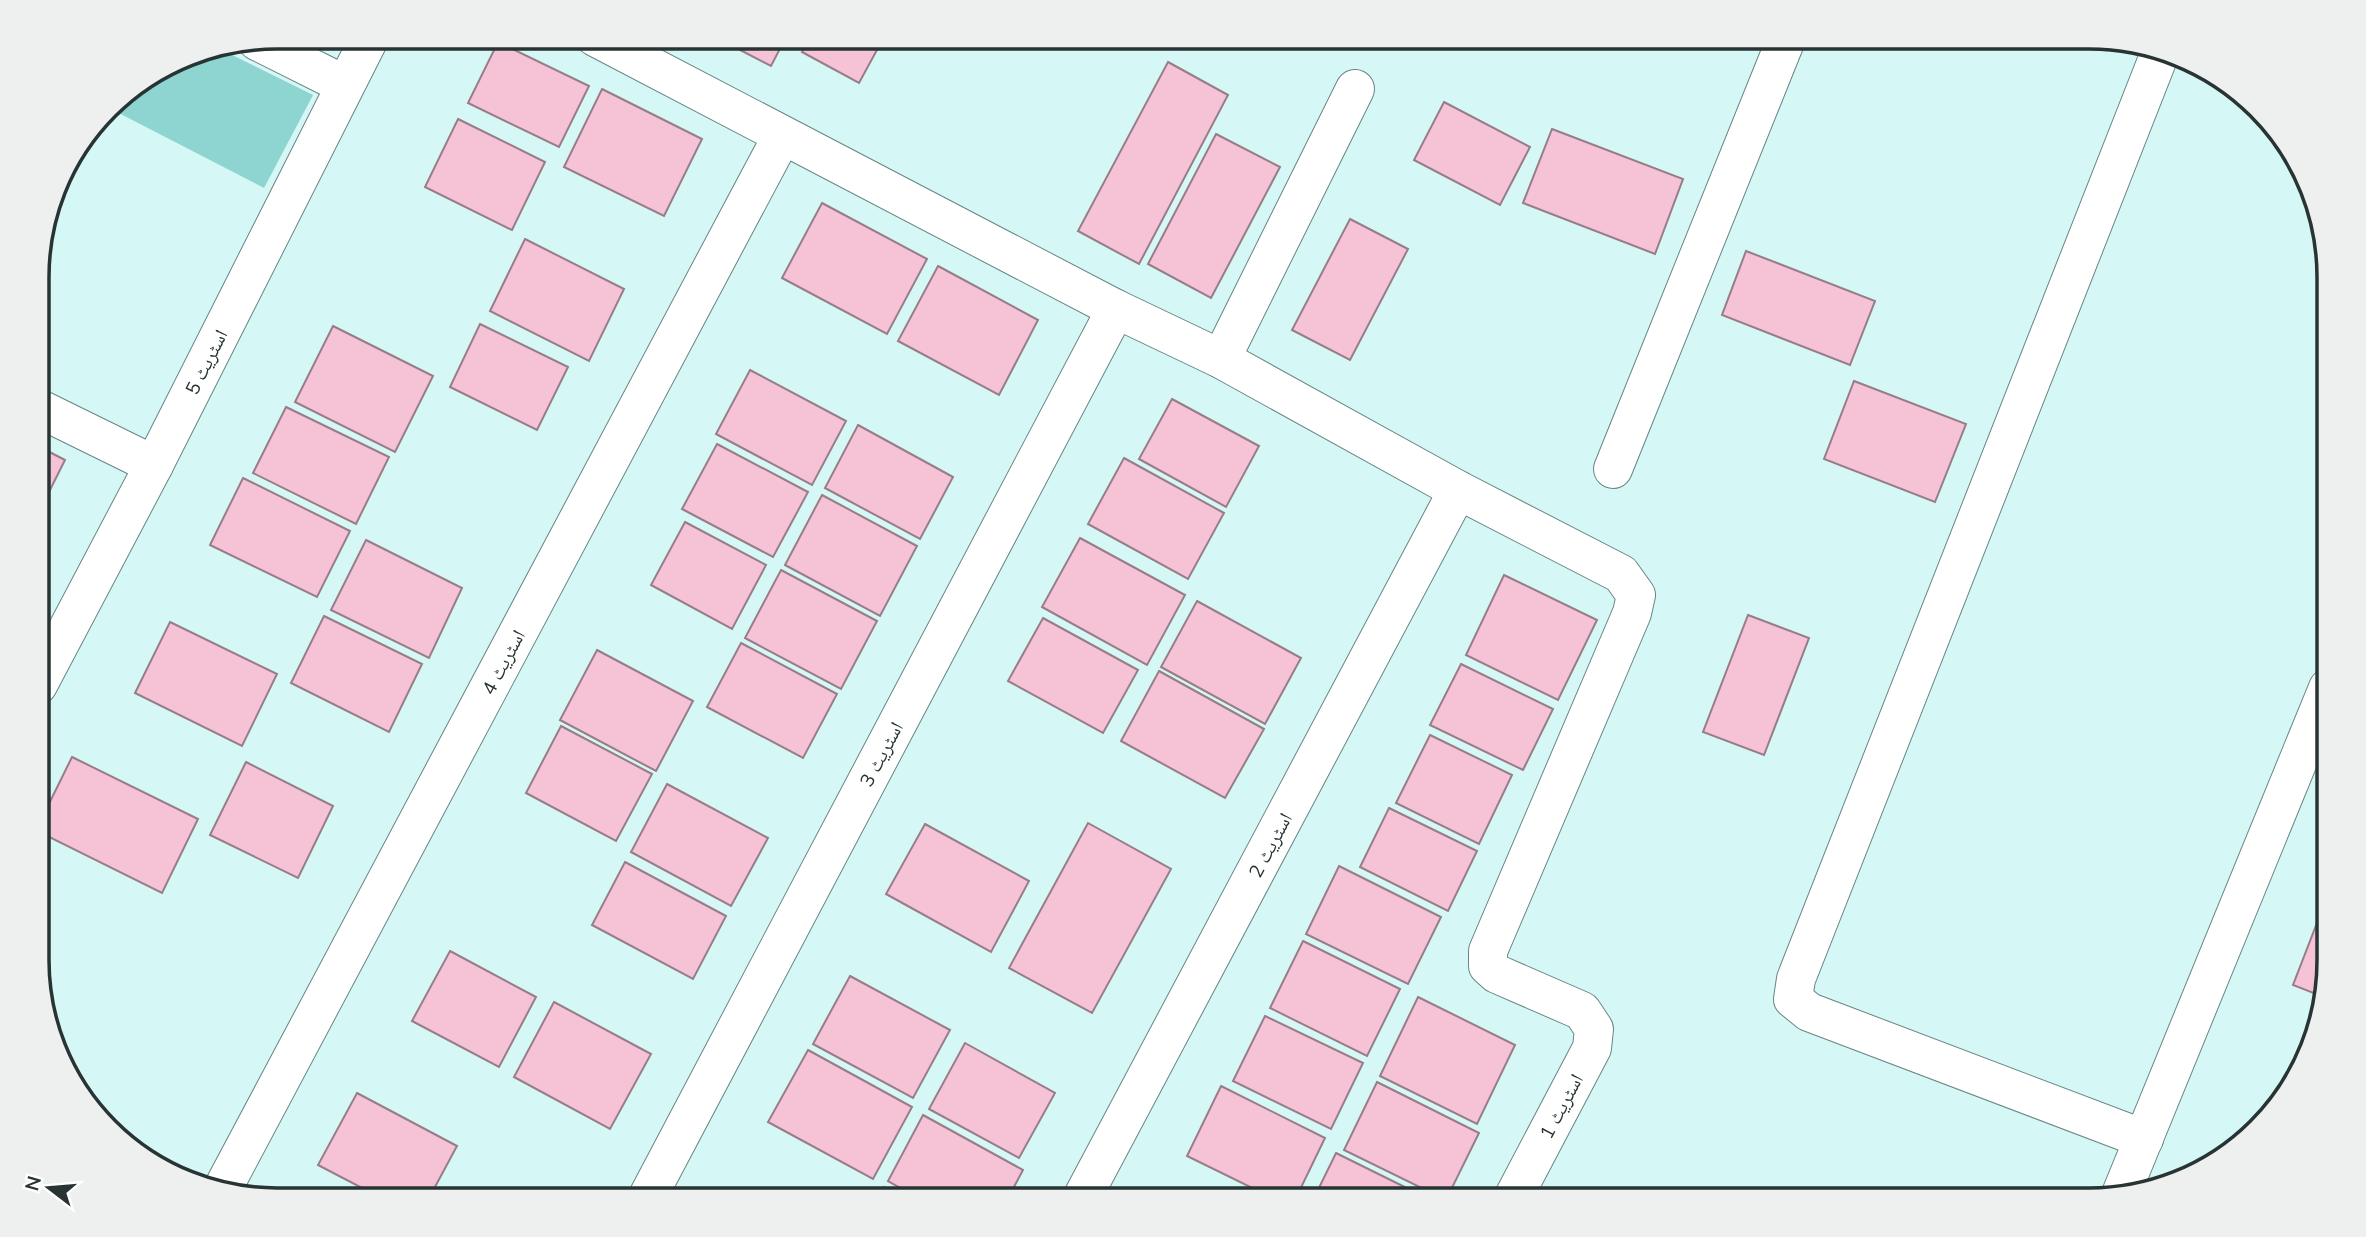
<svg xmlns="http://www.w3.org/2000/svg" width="2366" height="1237" font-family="'Nunito Sans','Noto Naskh Arabic',sans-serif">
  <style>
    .green { fill: #8ed4d1 }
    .building { fill: #f5c3d5; stroke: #977d87; stroke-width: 2 }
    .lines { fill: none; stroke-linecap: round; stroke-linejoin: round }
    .minor-casing { stroke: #678685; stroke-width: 40 }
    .minor { stroke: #fff; stroke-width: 38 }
    .labels { text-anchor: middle; stroke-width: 5; stroke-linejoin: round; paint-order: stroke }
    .street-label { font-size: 19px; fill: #273433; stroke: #fff }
    .rim { fill: none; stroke: #273433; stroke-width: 3.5 }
  </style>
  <rect width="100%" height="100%" fill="#d5f7f5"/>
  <path class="green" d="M218 48 313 95 264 188 109 108 118 97 185 55Z"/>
  <g class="building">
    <path d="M715 37H786L771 66Z"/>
    <path d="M810 37H884L859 83 802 52Z"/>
    <path d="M498 42 589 86 559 147 468 103Z"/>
    <path d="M1168 62 1228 95 1139 264 1078 231Z"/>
    <path d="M602 89 702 139 664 216 564 167Z"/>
    <path d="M1444 102 1530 147 1500 205 1414 160Z"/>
    <path d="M458 119 545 162 512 230 425 187Z"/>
    <path d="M1552 129 1683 179 1655 254 1523 203Z"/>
    <path d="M1216 134 1280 167 1211 298 1148 264Z"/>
    <path d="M822 203 927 259 887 334 782 278Z"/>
    <path d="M1350 219 1408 249 1350 360 1292 330Z"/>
    <path d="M525 239 624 289 589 361 490 311Z"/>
    <path d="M1746 251 1875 301 1850 365 1722 315Z"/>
    <path d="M938 266 1038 320 999 395 898 341Z"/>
    <path d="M480 324 568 367 537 430 450 387Z"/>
    <path d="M333 326 433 376 395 452 295 402Z"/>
    <path d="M750 370 846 421 812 485 716 434Z"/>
    <path d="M1854 381 1966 424 1935 502 1824 459Z"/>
    <path d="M1172 399 1259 446 1226 507 1139 459Z"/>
    <path d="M286 407 389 457 356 524 253 473Z"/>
    <path d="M858 425 953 477 920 539 825 488Z"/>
    <path d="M717 444 808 492 773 557 682 509Z"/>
    <path d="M38 446 65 460 38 514Z"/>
    <path d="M1124 458 1224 513 1188 579 1088 524Z"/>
    <path d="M243 478 350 531 317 597 210 545Z"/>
    <path d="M822 495 917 546 880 616 785 565Z"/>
    <path d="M685 522 766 565 732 629 651 585Z"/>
    <path d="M1080 538 1185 595 1147 665 1042 607Z"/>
    <path d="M366 540 462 588 429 658 331 610Z"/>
    <path d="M781 570 877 621 841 689 745 638Z"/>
    <path d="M1504 575 1597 620 1558 700 1466 655Z"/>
    <path d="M1197 601 1301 658 1265 724 1161 667Z"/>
    <path d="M1748 615 1809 638 1764 755 1703 732Z"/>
    <path d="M324 616 422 664 389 732 291 683Z"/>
    <path d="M1043 618 1138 670 1103 733 1008 681Z"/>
    <path d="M170 622 277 674 242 746 135 693Z"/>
    <path d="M741 643 837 694 803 758 707 707Z"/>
    <path d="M597 650 693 701 656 771 560 720Z"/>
    <path d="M1461 664 1553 709 1523 770 1430 725Z"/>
    <path d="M1159 671 1264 729 1225 798 1121 741Z"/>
    <path d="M561 726 652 774 616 841 526 793Z"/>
    <path d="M1430 735 1512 775 1479 844 1396 803Z"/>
    <path d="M72 757 198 819 162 893 39 832V824Z"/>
    <path d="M246 762 333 806 298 878 210 835Z"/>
    <path d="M667 784 768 838 731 906 631 852Z"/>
    <path d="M1389 808 1477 851 1448 911 1360 867Z"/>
    <path d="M1088 823 1171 869 1092 1013 1009 968Z"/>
    <path d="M925 824 1029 881 991 952 886 894Z"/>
    <path d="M625 862 726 916 693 979 592 925Z"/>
    <path d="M1339 866 1441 917 1408 984 1306 934Z"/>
    <path d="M2322 910 2329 913V961L2321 996 2293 985Z"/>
    <path d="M1303 941 1400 989 1367 1056 1270 1008Z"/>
    <path d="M450 951 536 997 499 1067 412 1021Z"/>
    <path d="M850 976 950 1030 913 1098 813 1044Z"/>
    <path d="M1418 997 1515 1045 1477 1124 1380 1076Z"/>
    <path d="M554 1002 651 1054 610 1129 514 1077Z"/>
    <path d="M1265 1016 1363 1063 1331 1129 1233 1081Z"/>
    <path d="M965 1043 1055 1093 1019 1158 929 1109Z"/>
    <path d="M808 1050 912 1107 873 1179 768 1122Z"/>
    <path d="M1377 1082 1479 1133 1446 1200 1344 1150Z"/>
    <path d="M1221 1086 1325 1138 1295 1200H1277L1187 1156Z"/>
    <path d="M357 1093 457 1146 428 1200H385L318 1165Z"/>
    <path d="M923 1115 1023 1170 1007 1200H922L888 1181Z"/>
    <path d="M1336 1153 1431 1200H1313Z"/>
    <path d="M884 1187 908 1200H877Z"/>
  </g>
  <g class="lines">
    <defs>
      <g id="minor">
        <path d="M595 37 1116 309 1221 359 1458 490 1621 574 1636 595 1632 613 1488 951V966L1497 974 1582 1011 1594 1029 1592 1048 1512 1200"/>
        <path d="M257 41 345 85"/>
        <path d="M1221 359 1355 89"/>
        <path d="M38 408 154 465"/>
        <path d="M1613 469 1787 37"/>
        <path d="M38 685 154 465 370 37"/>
        <path d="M2144 1139 1809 1012 1793 999 1796 979 2160 53"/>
        <path d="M223 1188 782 136"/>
        <path d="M2121 1194 2328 688"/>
        <path d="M646 1200 1116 309"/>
        <path d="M1081 1200 1458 490"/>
      </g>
    </defs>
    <use href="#minor" class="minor-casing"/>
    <use href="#minor" class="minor"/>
  </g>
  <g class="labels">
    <g class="street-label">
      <text transform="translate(206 362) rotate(-63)" y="7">اسٹریٹ 5</text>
      <text transform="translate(503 662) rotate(-62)" y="7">اسٹریٹ 4</text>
      <text transform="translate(881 754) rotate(-62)" y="7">اسٹریٹ 3</text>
      <text transform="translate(1270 845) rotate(-62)" y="7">اسٹریٹ 2</text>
      <text transform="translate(1561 1106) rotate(-62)" y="7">اسٹریٹ 1</text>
    </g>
  </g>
  <path d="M0 0H2366V1237H0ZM277 49H2089A228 228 0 0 1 2317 277V960A228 228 0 0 1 2089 1188H277A228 228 0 0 1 49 960V277A228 228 0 0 1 277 49Z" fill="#eeefef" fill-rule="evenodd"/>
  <path class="rim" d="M277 49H2089A228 228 0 0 1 2317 277V960A228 228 0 0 1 2089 1188H277A228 228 0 0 1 49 960V277A228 228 0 0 1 277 49Z"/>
  <g transform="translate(49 1188) rotate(286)" stroke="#ffffff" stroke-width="5" paint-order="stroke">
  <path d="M0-5L12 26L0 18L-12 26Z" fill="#273433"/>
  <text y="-10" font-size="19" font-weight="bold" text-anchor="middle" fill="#273433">N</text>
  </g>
</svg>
